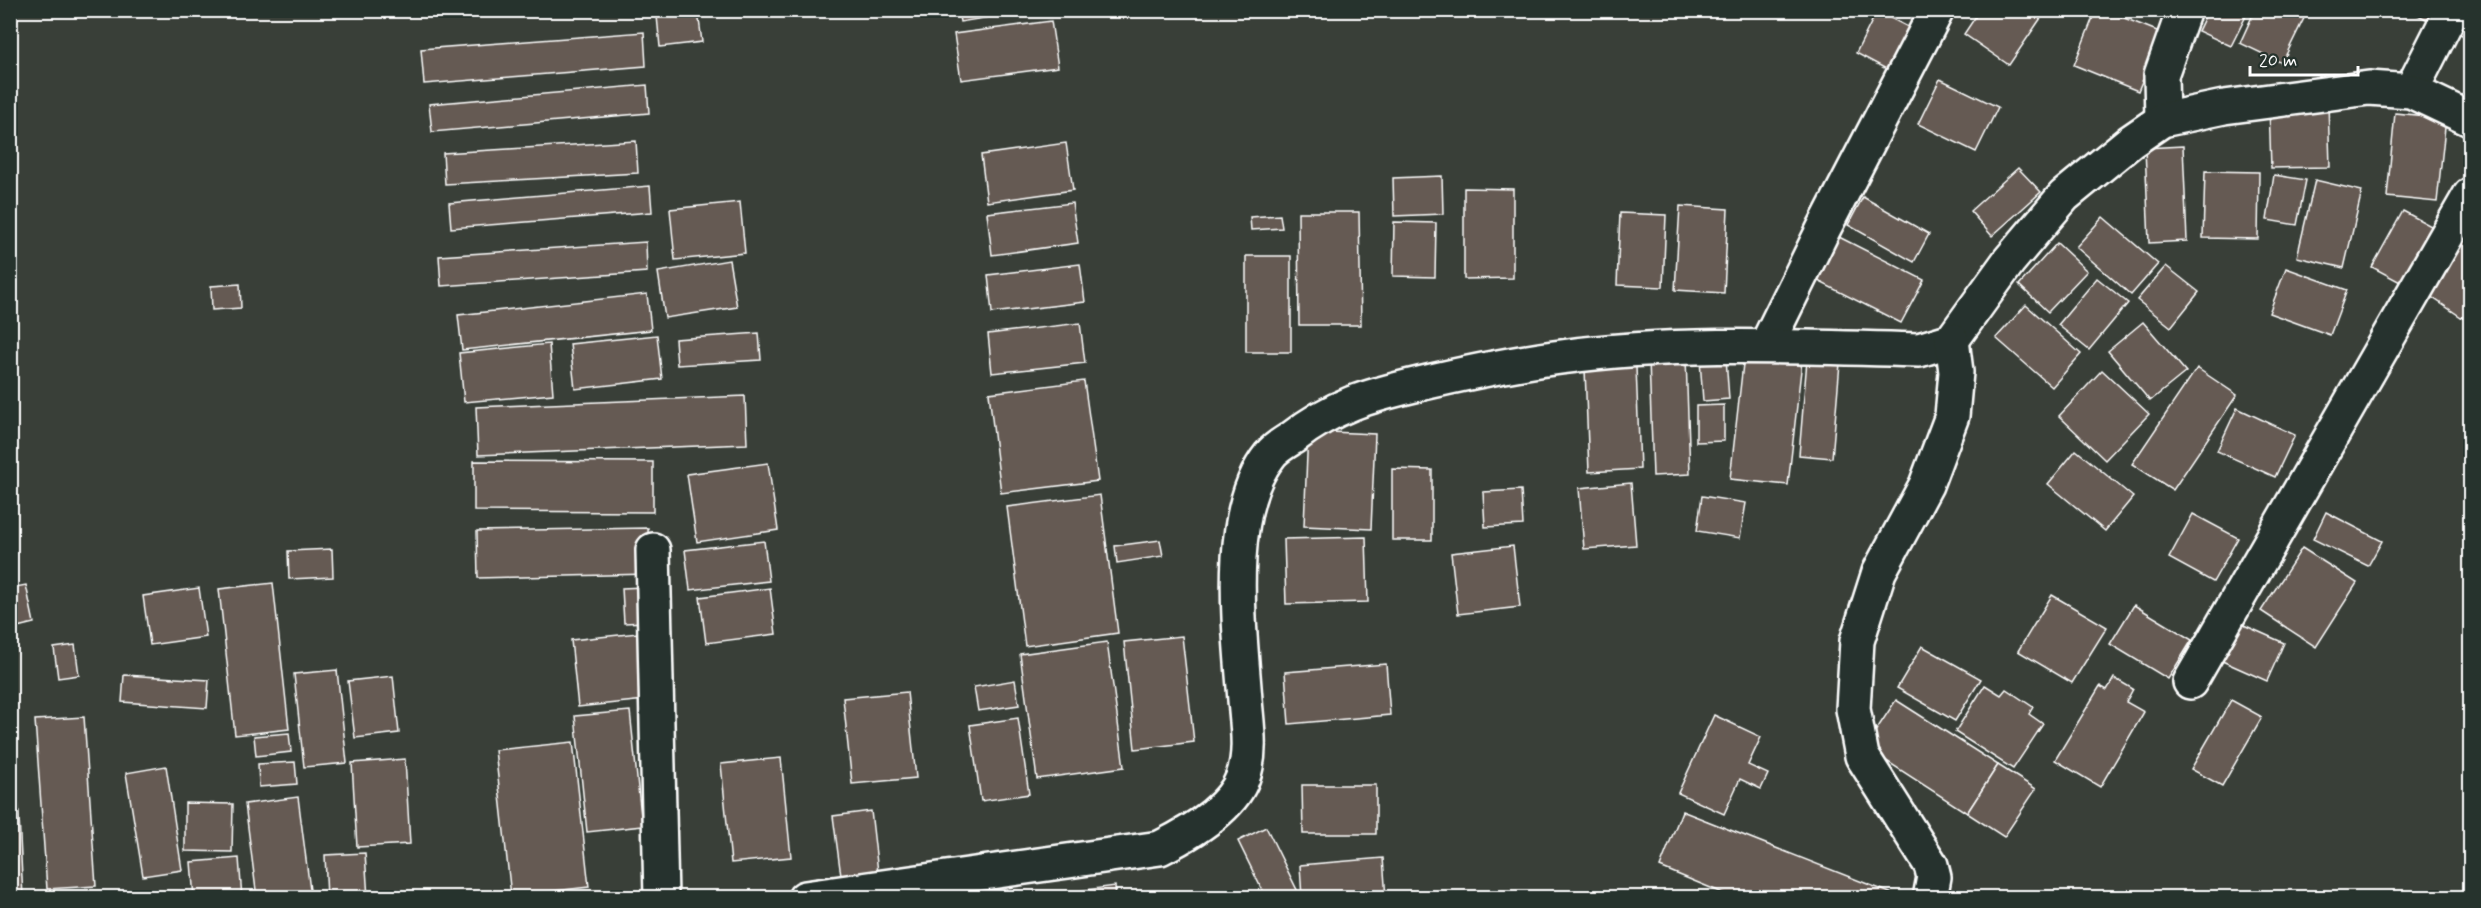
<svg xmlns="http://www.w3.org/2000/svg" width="2481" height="908" font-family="Mynerve,sans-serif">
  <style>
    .building { fill: #655a52; stroke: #fff; stroke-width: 1.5 }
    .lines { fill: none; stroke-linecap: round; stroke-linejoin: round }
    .minor-casing { stroke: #fff; stroke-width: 38 }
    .minor { stroke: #26332d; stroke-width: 33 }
  </style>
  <rect width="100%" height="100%" fill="#393f38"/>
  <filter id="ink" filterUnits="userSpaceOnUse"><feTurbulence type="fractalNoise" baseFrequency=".0167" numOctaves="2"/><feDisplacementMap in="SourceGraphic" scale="12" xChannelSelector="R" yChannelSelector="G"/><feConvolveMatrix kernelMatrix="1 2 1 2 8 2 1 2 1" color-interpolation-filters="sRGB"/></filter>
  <g filter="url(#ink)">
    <g class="building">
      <path d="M958 10H1032L960 22Z"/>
      <path d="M1901 10H1920L1915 18Z"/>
      <path d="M1980 10H2043L2045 12 2009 65 1964 34Z"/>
      <path d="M2096 10H2104L2162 33 2138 91 2074 65Z"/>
      <path d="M2208 10H2249L2231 46 2198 31Z"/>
      <path d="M2255 10H2308L2282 63 2240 43Z"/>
      <path d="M2408 10H2435L2430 21Z"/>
      <path d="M2458 10H2470V39L2450 29Z"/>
      <path d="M1877 11 1912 29 1890 71 1856 53Z"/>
      <path d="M698 12 702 42 660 47 657 16Z"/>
      <path d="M1051 21 1058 67 961 80 954 34Z"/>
      <path d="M644 32 646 66 424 84 421 49Z"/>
      <path d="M1940 79 1998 107 1976 152 1918 124Z"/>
      <path d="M647 85 649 113 432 132 429 104Z"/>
      <path d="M2328 103 2330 167 2271 168 2269 105Z"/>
      <path d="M2395 113 2446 118 2437 202 2387 197Z"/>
      <path d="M636 141 638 173 445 184 443 153Z"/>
      <path d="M1066 143 1073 190 987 202 981 155Z"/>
      <path d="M2183 146 2187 241 2149 243 2145 148Z"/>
      <path d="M2018 168 2041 192 1992 236 1970 211Z"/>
      <path d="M2205 171 2259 172 2258 239 2203 238Z"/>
      <path d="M2274 175 2306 180 2297 225 2267 220Z"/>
      <path d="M1442 176 1443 214 1394 216 1393 178Z"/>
      <path d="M2315 180 2362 191 2344 268 2297 257Z"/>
      <path d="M650 186 652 212 451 228 449 203Z"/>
      <path d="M1464 188 1513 189V278L1464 279Z"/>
      <path d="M1863 197 1929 234 1914 262 1848 225Z"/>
      <path d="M740 202 745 253 675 260 670 209Z"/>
      <path d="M1072 203 1078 243 992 255 987 213Z"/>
      <path d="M1680 206 1728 209 1724 293 1675 290Z"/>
      <path d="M2403 211 2433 227 2402 283 2372 267Z"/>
      <path d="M1298 212H1359L1361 325H1299Z"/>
      <path d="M1620 213 1666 215 1663 287 1617 285Z"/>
      <path d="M1280 215 1282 228 1251 230 1250 217Z"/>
      <path d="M2103 217 2158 264 2131 295 2076 247Z"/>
      <path d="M1394 222 1436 223 1435 277 1393 276Z"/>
      <path d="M2470 232V310L2464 319 2427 294Z"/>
      <path d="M1839 237 1924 280 1901 323 1816 280Z"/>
      <path d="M646 242 647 272 441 286 439 256Z"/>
      <path d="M2057 243 2087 271 2048 312 2019 285Z"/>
      <rect x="1246" y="256" width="45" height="96"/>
      <path d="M729 260 737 307 665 318 658 272Z"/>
      <path d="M1080 264 1085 302 992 313 988 275Z"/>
      <path d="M2166 266 2199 292 2171 327 2137 300Z"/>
      <path d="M2286 268 2347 290 2330 335 2269 313Z"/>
      <path d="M2097 278 2128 303 2089 350 2058 325Z"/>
      <path d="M240 284 241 308 212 310 211 286Z"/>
      <path d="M647 294 651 330 462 350 458 315Z"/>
      <path d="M2026 305 2081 354 2052 387 1996 338Z"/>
      <path d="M2143 322 2186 372 2150 401 2108 351Z"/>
      <path d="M1080 323 1085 363 992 373 988 334Z"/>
      <path d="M759 333 761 360 677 365 675 339Z"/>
      <path d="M657 335 662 379 575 389 570 344Z"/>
      <path d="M549 344 553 394 464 402 459 353Z"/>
      <path d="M1744 355 1802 361 1788 485 1730 479Z"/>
      <path d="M1686 358 1690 474 1653 476 1649 359Z"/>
      <path d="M1726 358 1729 399 1703 401 1700 360Z"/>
      <path d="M1807 360 1840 363 1832 458 1799 455Z"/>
      <path d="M1636 367 1640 469 1589 472 1585 369Z"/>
      <path d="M2197 368 2237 395 2173 490 2132 464Z"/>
      <path d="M2102 370 2149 414 2105 460 2059 416Z"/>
      <path d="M1084 381 1098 481 1001 493 989 393Z"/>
      <path d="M745 396 747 444 478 455 476 407Z"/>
      <path d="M1724 405V441L1696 442V406Z"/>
      <path d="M2237 408 2295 435 2275 477 2217 451Z"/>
      <path d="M1308 431 1375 434 1371 529 1304 526Z"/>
      <path d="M2076 450 2133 497 2105 531 2048 484Z"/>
      <path d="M474 461 653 462V512L474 511Z"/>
      <path d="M768 463 778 530 697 542 687 474Z"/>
      <path d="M1392 469 1432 470V540H1392Z"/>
      <path d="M1631 483 1636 545 1584 549 1579 488Z"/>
      <path d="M1521 490 1523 525 1485 527 1483 492Z"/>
      <path d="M1100 495 1118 633 1025 646 1007 507Z"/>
      <path d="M1702 496 1746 503 1740 538 1697 531Z"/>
      <path d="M2326 512 2382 541 2368 566 2313 539Z"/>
      <path d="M2193 514 2238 538 2213 582 2169 558Z"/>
      <path d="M648 528 649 574 478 578 477 531Z"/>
      <path d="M1366 537 1368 602 1286 604 1284 539Z"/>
      <path d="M1160 540 1163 556 1117 563 1115 546Z"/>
      <path d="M764 541 769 581 690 590 685 550Z"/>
      <path d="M1513 546 1520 607 1458 614 1451 553Z"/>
      <path d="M2302 548 2357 583 2316 647 2261 611Z"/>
      <path d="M332 549 333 577 289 579 288 551Z"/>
      <path d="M273 583 289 729 235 735 219 589Z"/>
      <path d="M26 585 34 623 13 628 10 588Z"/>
      <path d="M644 587 646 622 624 623 622 588Z"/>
      <path d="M199 588 206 637 150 645 143 596Z"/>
      <path d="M770 588 776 634 706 643 700 597Z"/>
      <path d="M2052 595 2107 627 2072 683 2018 651Z"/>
      <path d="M2134 605 2192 640 2168 679 2110 644Z"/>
      <path d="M2237 622 2284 643 2267 681 2220 660Z"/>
      <path d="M638 633 645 700 578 707 571 640Z"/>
      <path d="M1182 636 1194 742 1135 749 1124 642Z"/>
      <path d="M1107 642 1124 767 1037 779 1020 654Z"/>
      <path d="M75 645 79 675 58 678 54 648Z"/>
      <path d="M1922 646 1981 679 1955 721 1897 688Z"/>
      <path d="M1386 664 1390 715 1289 724 1285 672Z"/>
      <path d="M337 670 347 763 304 767 294 674Z"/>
      <path d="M124 675 209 680 207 708 122 702Z"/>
      <path d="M393 676 399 733 355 738 348 681Z"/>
      <path d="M2114 678 2133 689 2126 702 2144 712 2100 787 2055 760 2100 686 2107 690Z"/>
      <path d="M1015 680 1019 705 978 711 974 687Z"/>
      <path d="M1985 685 2001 695 2006 689 2033 707 2029 714 2043 724 2013 769 1955 732Z"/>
      <path d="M907 692 916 778 852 784 843 698Z"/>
      <path d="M1896 700 1998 765 1967 813 1865 747Z"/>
      <path d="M2231 700 2262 717 2222 786 2191 769Z"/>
      <path d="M630 711 642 826 587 832 575 716Z"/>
      <path d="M1714 715 1761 737 1748 765 1768 774 1761 789 1740 779 1724 814 1678 793Z"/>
      <path d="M84 717 96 886 47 889 35 720Z"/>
      <path d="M1018 718 1029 794 981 801 970 725Z"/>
      <path d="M289 733 291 752 256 756 254 736Z"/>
      <path d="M573 742 589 887 511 896 495 750Z"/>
      <path d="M781 758 791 857 731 863 721 764Z"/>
      <path d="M405 759 410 844 357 847 352 763Z"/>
      <path d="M295 762 297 784 259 787 258 764Z"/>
      <path d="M1998 765 2036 789 2004 837 1967 813Z"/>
      <path d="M166 766 182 870 143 876 126 773Z"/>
      <path d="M1302 785H1376V834H1303Z"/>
      <path d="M10 797H18L23 898H10Z"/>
      <path d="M298 797 311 898H257L245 804Z"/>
      <path d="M185 803 233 804 232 852 185 851Z"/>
      <path d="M871 811 878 872 841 876 833 816Z"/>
      <path d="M1682 811 1903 898H1735L1660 867Z"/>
      <path d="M1266 827 1299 894 1291 898H1266L1238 841Z"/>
      <path d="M365 853 368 898H327L325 855Z"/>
      <path d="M239 858 242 898H194L191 862Z"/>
      <path d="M1383 858 1386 898H1302L1300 865Z"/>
      <path d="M1115 886 1116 898H1027Z"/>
    </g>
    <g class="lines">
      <defs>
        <g id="minor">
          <path d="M2411 91 2452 10"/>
          <path d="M2162 120 2161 75 2184 10"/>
          <path d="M1766 346 1824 228 1937 10"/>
          <path d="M653 550 661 898"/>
          <path d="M2190 682 2470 195"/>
          <path d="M805 898 1160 848C1188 834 1232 809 1243 777 1252 752 1247 725 1245 700 1240 630 1224 512 1270 455 1275 448 1284 443 1292 438 1334 405 1368 396 1419 384 1466 373 1513 363 1561 357 1679 341 1800 347 1919 350L1952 340 2009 261 2064 196 2130 142 2162 120 2224 107 2369 88 2411 91 2470 119"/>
          <path d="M1930 898 1934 877 1931 865 1862 756 1853 709 1857 641 1879 572 1926 485 1952 416 1956 372 1952 340"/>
        </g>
      </defs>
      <use href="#minor" class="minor-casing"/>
      <use href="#minor" class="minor"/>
    </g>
  </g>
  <rect width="2481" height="908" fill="none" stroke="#26332d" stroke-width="36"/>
  <rect x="18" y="18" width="2445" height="872" fill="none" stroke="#fff" stroke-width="2" filter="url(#ink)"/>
  <path d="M2250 66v9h108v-9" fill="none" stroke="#ffffff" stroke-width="3"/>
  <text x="2259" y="66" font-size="18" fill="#ffffff" stroke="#26332d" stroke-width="4.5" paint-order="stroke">20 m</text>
</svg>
